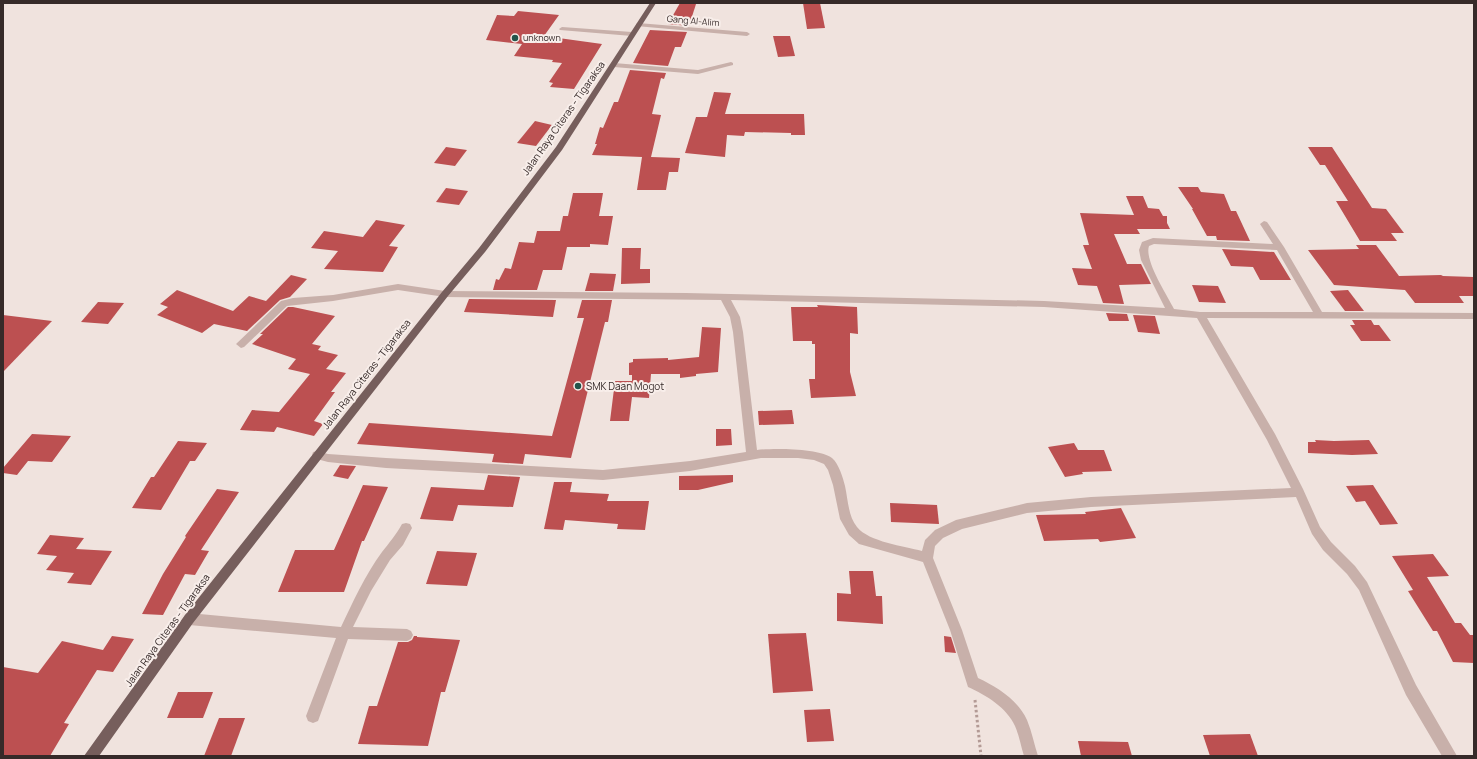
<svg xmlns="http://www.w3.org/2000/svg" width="1477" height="759" font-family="Manrope,sans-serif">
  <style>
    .building { fill: #bc5051 }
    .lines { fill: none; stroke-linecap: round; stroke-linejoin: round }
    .path { stroke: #b39a95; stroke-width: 3; stroke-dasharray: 2.5 2.5; stroke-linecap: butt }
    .service { fill: #c8b0aa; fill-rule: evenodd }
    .minor { fill: #c8b0aa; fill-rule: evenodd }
    .primary { fill: #765e5c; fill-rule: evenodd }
    .poi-dot { fill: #22544b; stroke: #f8eeea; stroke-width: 1.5 }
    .labels { text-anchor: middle; stroke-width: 4; stroke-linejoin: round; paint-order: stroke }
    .far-street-label { font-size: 9px; fill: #362a29; stroke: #f8eeea }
    .far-poi-label { font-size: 9px; fill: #362a29; stroke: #f8eeea; text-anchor: start }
    .street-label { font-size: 10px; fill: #362a29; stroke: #f8eeea }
    .poi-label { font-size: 10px; fill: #362a29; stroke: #f8eeea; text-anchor: start }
  </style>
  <rect width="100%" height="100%" fill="#f0e3de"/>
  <g class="building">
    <path d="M680 3 696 4 689 26 668 24Z"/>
    <path d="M803 3H820L825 28 807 29Z"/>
    <path d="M518 11 559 15 544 36 602 44 574 89 550 87 553 83 549 82 562 63 552 62 553 60 514 56 522 44 486 40 497 15 514 16Z"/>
    <path d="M650 30 687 32 681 47H675L668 66 633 63Z"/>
    <path d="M773 36H790L795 56 778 57Z"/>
    <path d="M630 70 666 73 664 79 661 78 652 114 661 115 651 157 680 158 678 172H669L666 190H637L642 157 592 155 597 144H595L600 127 603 128 614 102H618Z"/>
    <path d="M714 92 731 93 725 114H804L805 135H791V133L745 132 744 136 727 135 725 157 685 153 696 117H707Z"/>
    <path d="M535 121 552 125 536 146 517 143Z"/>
    <path d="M446 147 467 150 455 166 434 163Z"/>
    <path d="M1308 147H1332L1372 208 1386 209 1404 233H1391L1397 241H1360L1336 201H1348L1325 165H1320Z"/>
    <path d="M1178 187H1198L1201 192 1224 194 1231 211H1236L1250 241 1217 240 1216 236H1207L1192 209H1193Z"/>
    <path d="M446 188 468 191 459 205 436 202Z"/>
    <path d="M573 193H603L599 216H613L608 245 590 244V247H567L562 270H543L537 290H493L496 279 499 280 505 268 511 269 519 242 534 243 537 231H560L563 216H568Z"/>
    <path d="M1126 196H1143L1148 208 1159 209 1163 216H1167V223L1170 229H1137L1140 234H1114L1127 264H1141L1151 284 1119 285 1124 304 1103 303 1097 286 1078 285 1072 268 1092 269 1083 245H1089L1080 213 1134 215Z"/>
    <path d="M376 220 405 225 389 246 398 247 383 272 324 269 338 251 311 248 324 231 363 237Z"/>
    <path d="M1356 245H1376L1399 276 1441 275 1443 276 1474 277V296H1459L1464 303H1415L1405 290 1334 285 1308 250 1359 249Z"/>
    <path d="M622 248H641L640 269H650V283L621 284Z"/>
    <path d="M1222 249 1274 252 1291 280H1260L1253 267 1231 266Z"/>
    <path d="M590 273 616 274 613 291H585Z"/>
    <path d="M291 275 307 279 290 297 280 300 247 331 214 324 202 333 157 315 168 307 160 304 177 290 233 311 249 296 266 301Z"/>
    <path d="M1192 285 1218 286 1226 303 1199 302Z"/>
    <path d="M1348 290 1364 311H1345L1330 291Z"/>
    <path d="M469 299 556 300 553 317 464 312Z"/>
    <path d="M582 300H612L608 322H605L571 458 525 454 523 464 492 462 494 454 357 444 369 423 552 436 584 318H577Z"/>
    <path d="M98 302 124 303 108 324 81 322Z"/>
    <path d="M817 305 857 307 858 334 850 333V372L856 396 811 398 809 379H815V344H812V341H793L791 307H818Z"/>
    <path d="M288 307H293L335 316 312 344 321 346 318 350 338 355 326 369 346 373 331 392H335L314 421 323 424 314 436 277 427 274 432 240 430 252 410 279 412 310 374 288 369 296 359 252 344 263 334H260Z"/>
    <path d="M1106 313 1127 314 1129 321H1109Z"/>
    <path d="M3 315 52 321 3 372Z"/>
    <path d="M1133 315 1155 316 1160 334 1138 332Z"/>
    <path d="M1352 320H1371L1374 325H1379L1391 341H1361L1350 325H1355Z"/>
    <path d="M702 327 721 328 718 372 696 374V376L680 378V374H651L649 398 632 397 629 421H610L615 381H632V375H629V363L633 362V359L668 358V360L699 357Z"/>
    <path d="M792 410 794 424 759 425 758 411Z"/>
    <path d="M716 429H731L732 445 716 446Z"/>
    <path d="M32 434 71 436 52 462 28 461 17 475 3 473V468Z"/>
    <path d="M1315 440 1334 441 1369 440 1378 454 1352 455 1308 453V442H1316Z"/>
    <path d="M178 441 207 443 195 461H190L161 510 132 508 151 477H154Z"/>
    <path d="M1074 443 1078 450H1104L1112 471 1082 472 1083 474 1065 477 1048 447Z"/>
    <path d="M340 465 356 466 348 479 333 476Z"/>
    <path d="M488 475 520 477 513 507 458 505 453 521 420 519 431 487 484 490Z"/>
    <path d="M733 475V482L698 490H679V476Z"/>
    <path d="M554 482H572L570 492 609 494 607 501H649L645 530 617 529 618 524 565 520 563 530 544 529Z"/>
    <path d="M363 485 388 487 364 541H362L344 592H278L295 550H334Z"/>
    <path d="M1373 485 1398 524 1380 525 1365 501 1356 502 1346 486Z"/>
    <path d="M217 489 239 492 201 550 209 551 195 575 185 574 163 615 142 614 163 574 186 537 185 536Z"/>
    <path d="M890 503 937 505 939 524 891 522Z"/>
    <path d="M1121 508 1136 538 1100 542 1098 539 1044 541 1036 515 1086 514 1085 512Z"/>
    <path d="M50 535 84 538 76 549 112 551 91 585 67 583 74 573 46 570 57 556 37 554Z"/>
    <path d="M437 551 477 553 467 586 426 584Z"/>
    <path d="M1433 554 1449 576 1427 577 1455 623H1461L1470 635H1474V663L1453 662 1437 631H1433L1408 591 1413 590 1392 556Z"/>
    <path d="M849 571H873L876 596H882L883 624 837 621V593L851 594Z"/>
    <path d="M806 633 813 691 773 693 768 634Z"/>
    <path d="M112 636 134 639 113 672 97 670 64 723 69 724 50 756H3V667L38 673 62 641 103 650Z"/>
    <path d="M414 636H417V637L460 640 445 692H441L428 746 358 744 369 706H377L398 642H408L412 640Z"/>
    <path d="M944 636 951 637 956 653 945 652Z"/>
    <path d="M178 692H213L203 718H167Z"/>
    <path d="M830 709 834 741 807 742 804 710Z"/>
    <path d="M219 718H245L231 756H204Z"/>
    <path d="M1250 734 1258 756H1210L1203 735Z"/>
    <path d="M1078 741 1128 742 1132 756H1081Z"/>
  </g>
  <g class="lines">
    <path class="path" d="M975 700 981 756"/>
    <path class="service" d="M562 27 632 32 635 34 632 36 560 30 559 29Z"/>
    <g class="minor">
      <path d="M638 23 747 32 750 34 747 36 636 26V24Z"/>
      <path d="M731 62 733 63V65L698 74 614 67 611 65 614 63 698 70Z"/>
      <path d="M1264 221 1267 222 1284 247 1322 312 1474 313V319L1207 318 1275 434 1303 489 1320 527 1331 542 1355 566 1367 582 1416 685 1457 756H1442L1406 695 1359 590 1347 574 1323 550 1312 534 1296 497 1091 507 1027 513 962 529 943 538 935 546 933 558 962 630 978 678C997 687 1018 700 1027 720 1032 732 1034 744 1038 756H1024C1021 746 1019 735 1015 726 1007 708 986 695 968 687L950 630 923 562 859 544 849 535 840 519 833 485 828 470 824 464 814 460 798 458H761L690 471 603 480 386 468 328 462 313 458 312 455 313 452 317 451 328 454 386 458 603 470 690 461 746 452 733 332 730 317 721 300 445 297 398 290 333 301 287 306 244 347 241 348 236 344 281 301 293 298 333 295 398 284 445 291 686 293 1044 301 1165 308 1141 260 1139 250 1142 242 1153 238 1273 244 1260 224ZM1154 244 1277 250 1313 312H1200L1174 309C1167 295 1144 260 1149 246ZM731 300 1044 307 1197 318 1267 440 1291 488 1091 497 1027 503 956 520 935 530 925 540 922 551C904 546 869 542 857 527 848 516 848 499 845 486 843 478 839 464 832 458 820 448 772 448 757 450L743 332 740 317Z"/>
      <path d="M406 523 410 524 412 528 403 545 390 560 371 591 353 627 407 629 411 631 413 635 411 639 407 641 348 639 318 721 313 723 308 721 306 716 336 638 189 625 185 623 183 619 185 615 189 613 341 627C353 602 365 575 382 552 389 543 396 535 402 524Z"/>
    </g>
    <path class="primary" d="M650 3H656L562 150 485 252 448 296 193 623 99 756H84L185 615 442 292 479 248 556 147Z"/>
  </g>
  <g class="poi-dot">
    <circle cx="515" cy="38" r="4"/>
    <circle cx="578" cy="386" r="4"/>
  </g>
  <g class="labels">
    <g class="far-street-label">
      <text transform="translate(693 21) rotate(5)" y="3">Gang Al-Alim</text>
    </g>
    <g class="far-poi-label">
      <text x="523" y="41">unknown</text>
    </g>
    <g class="street-label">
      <text transform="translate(563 118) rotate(-55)" y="4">Jalan Raya Citeras - Tigaraksa</text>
      <text transform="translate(366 374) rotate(-52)" y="4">Jalan Raya Citeras - Tigaraksa</text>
      <text transform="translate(167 630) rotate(-54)" y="4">Jalan Raya Citeras - Tigaraksa</text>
    </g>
    <g class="poi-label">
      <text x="586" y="390">SMK Daan Mogot</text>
    </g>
  </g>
  <rect width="1477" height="759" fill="none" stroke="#362a29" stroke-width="8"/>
</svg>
